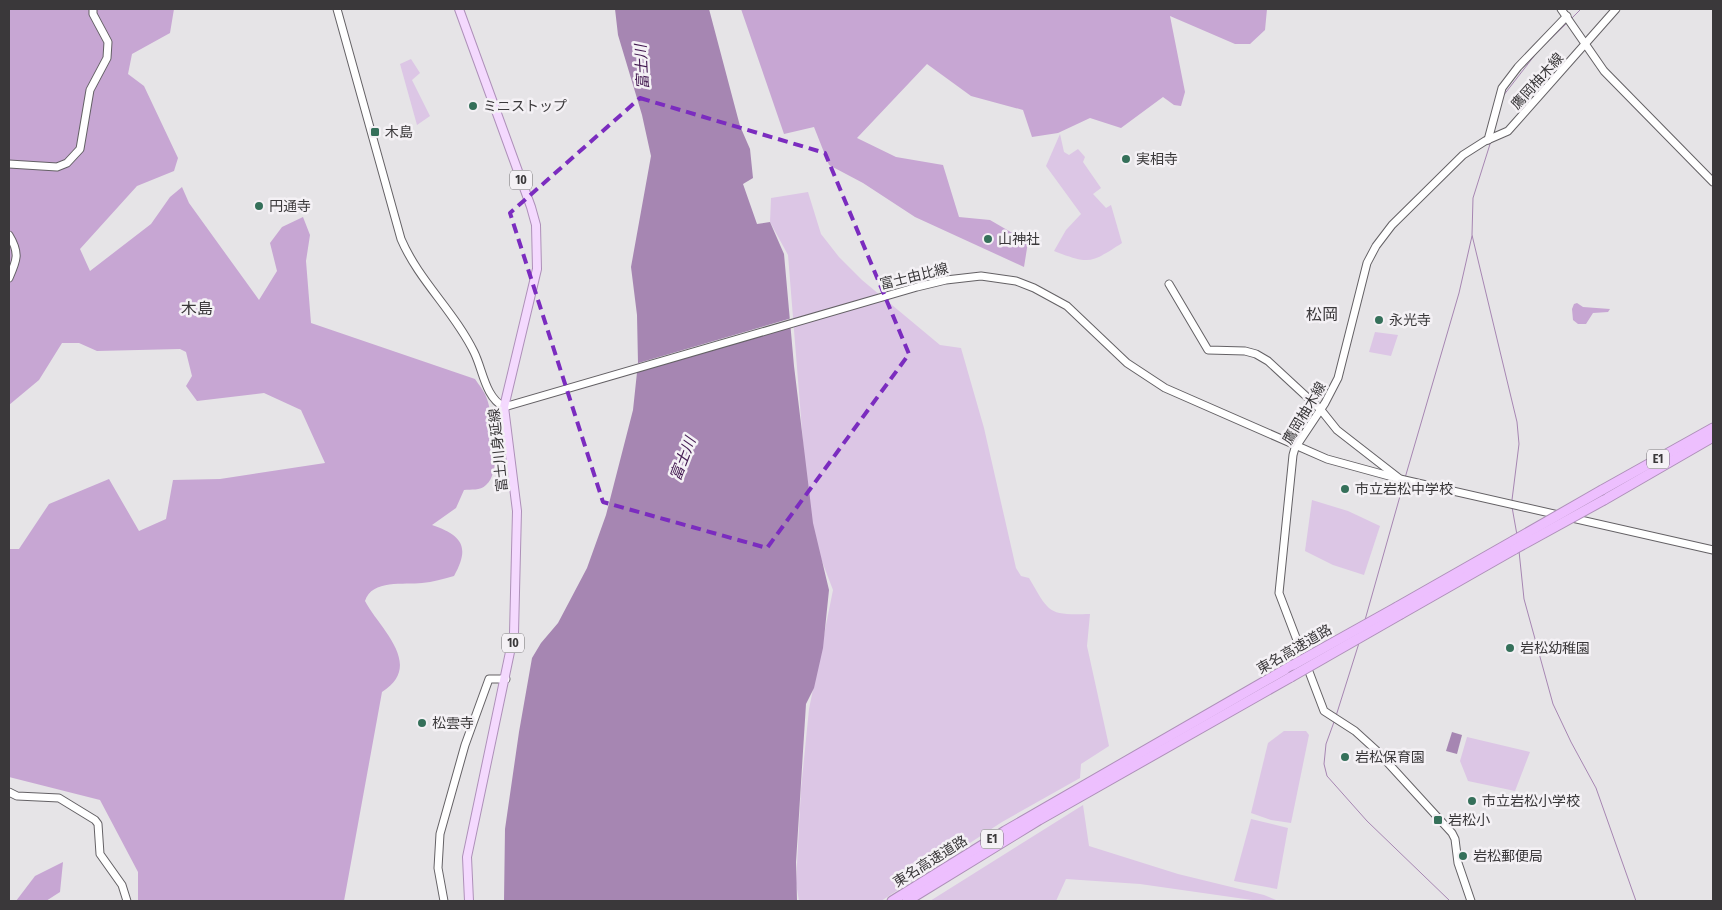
<svg xmlns="http://www.w3.org/2000/svg" width="1722" height="910" viewBox="0 0 1722 910" font-family="'Fira Sans Condensed','Noto Sans JP',sans-serif">
<rect width="100%" height="100%" fill="#e6e4e7"/>
<g fill="#dcc6e5">
<path d="M 411,59 L 420,73 L 412,80 L 430,116 L 417,125 L 400,64 Z"/>
<path d="M 1060,134 L 1064,152 L 1069,155 L 1078,149 L 1085,157 L 1083,162 L 1101,188 L 1093,194 L 1106,208 L 1111,205 L 1122,243 C 1091,263 1090,265 1054,251 L 1066,230 L 1081,214 L 1046,166 Z"/>
<path d="M 808,192 L 821,234 L 839,257 L 862,280 L 940,345 L 961,348 L 984,428 L 1016,568 L 1021,576 L 1029,578 C 1050,614 1048,615 1090,614 L 1087,646 L 1109,746 L 1081,764 L 1080,778 L 1002,822 L 881,901 L 799,901 L 796,883 L 801,789 L 809,709 L 833,590 L 810,530 L 788,255 L 770,222 L 771,198 Z"/>
<path d="M 1375,332 L 1398,335 L 1391,356 L 1369,352 Z"/>
<path d="M 1312,500 L 1348,511 L 1380,526 L 1364,575 L 1333,565 L 1305,551 Z"/>
<path d="M 1284,731 L 1306,731 L 1309,735 L 1291,823 L 1271,820 L 1251,813 L 1268,743 Z"/>
<path d="M 1467,737 L 1530,752 L 1515,791 L 1468,781 L 1460,761 Z"/>
<path d="M 1083,805 L 1089,846 L 1178,874 L 1264,895 L 1276,900 L 1259,901 L 1140,884 L 1066,879 L 1056,901 L 930,901 Z"/>
<path d="M 1251,819 L 1288,828 L 1277,889 L 1234,881 Z"/>
</g>
<g fill="#c7a6d3">
<path d="M 9,9 L 174,9 L 170,33 L 132,54 L 128,74 L 144,86 L 178,158 L 174,171 L 137,186 L 80,249 L 90,271 L 151,224 L 170,197 L 182,187 L 189,203 L 259,300 L 277,271 L 270,243 L 282,227 L 303,217 L 310,235 L 306,261 L 311,323 L 475,379 C 479,385 485,392 487,399 C 493,417 503,471 486,485 C 480,491 471,489 464,490 L 456,508 L 432,525 C 461,535 471,546 454,576 C 443,579 433,582 422,583 C 404,585 372,579 365,601 C 379,628 425,665 382,692 L 344,901 L 138,901 L 138,872 L 100,800 L 9,777 L 9,549 L 19,549 L 49,504 L 109,479 L 139,531 L 166,519 L 173,480 L 220,479 L 325,463 L 301,410 L 264,393 L 197,401 L 186,386 L 192,376 L 186,352 L 180,349 L 97,351 L 79,343 L 62,343 L 39,380 L 9,405 Z"/>
<path d="M 741,9 L 1267,9 L 1265,30 L 1250,44 L 1235,44 L 1170,16 L 1185,92 L 1181,106 L 1174,105 L 1163,97 L 1121,128 L 1090,118 L 1058,133 L 1032,137 L 1023,110 L 971,96 L 927,64 L 857,138 L 896,157 L 943,165 L 959,217 L 990,220 L 1028,242 L 1024,267 L 915,217 L 863,183 L 829,165 L 814,127 L 784,134 Z"/>
<path d="M 1577,303 L 1583,307 L 1610,309 L 1608,312 L 1593,313 L 1586,324 L 1578,324 L 1573,320 L 1572,309 L 1574,304 Z"/>
<path d="M 63,862 L 60,892 L 46,901 L 16,901 L 35,876 Z"/>
</g>
<g fill="#a686b2">
<path d="M 615,9 L 709,9 L 740,126 L 750,149 L 753,178 L 743,184 L 757,224 L 770,222 L 784,254 L 794,366 L 813,523 L 829,590 L 823,648 L 814,688 L 806,704 L 796,862 L 797,901 L 504,901 L 505,829 L 519,732 L 532,658 L 541,643 L 558,623 L 587,568 L 606,515 L 633,410 L 638,363 L 637,315 L 631,267 L 651,156 L 642,115 L 618,35 Z"/>
<path d="M 1452,732 L 1462,735 L 1457,754 L 1446,751 Z"/>
</g>
<path fill="#e6e4e7" d="M 792,318 L 792,327 L 634,373 L 635,364 Z"/>
<g fill="none" stroke-linecap="round" stroke-linejoin="round">
<g stroke="#a686b2" stroke-width="1">
<path d="M 1571,19 L 1581,9"/>
<path d="M 1503,96 L 1538,51 L 1568,22"/>
<path d="M 1491,141 L 1473,198 L 1472,235 L 1517,422 L 1519,444 L 1512,500"/>
<path d="M 1405,478 L 1459,293 L 1472,236"/>
<path d="M 1512,507 L 1517,535"/>
<path d="M 1519,551 L 1524,599 L 1553,704 L 1571,742 L 1596,788 L 1636,901"/>
<path d="M 1365,620 L 1404,482"/>
<path d="M 1336,716 L 1359,643"/>
<path d="M 1334,722 L 1326,744 L 1324,764 L 1327,776 L 1367,821 L 1450,901"/>
</g>
<defs>
<g id="secondary">
<path d="M 337,9 L 401,239 C 419,281 454,311 474,352 C 483,370 485,397 504,407 L 917,287 L 946,280 L 981,276 L 1016,281 L 1034,288 L 1067,306 L 1127,363 L 1165,388 L 1327,459 L 1400,479"/>
<path d="M 1561,9 L 1604,71 L 1713,182"/>
<path d="M 1488,140 L 1502,88 L 1518,67 L 1567,16"/>
<path d="M 9,164 L 57,167 L 67,163 L 80,149 L 90,90 L 107,58 L 108,42 L 93,14 L 93,9"/>
<path d="M 9,235 C 20,253 17,260 9,278"/>
<path d="M 1169,284 L 1208,350 L 1245,351 L 1256,354 L 1268,361 L 1321,410 L 1337,430 L 1400,479 L 1713,550"/>
<path d="M 9,792 L 17,796 L 59,798 L 95,820 L 98,824 L 100,854 L 122,885 L 127,901"/>
<path d="M 444,901 L 438,868 L 440,834 L 465,745 L 489,679 L 506,679"/>
<path d="M 1471,901 L 1458,863 L 1455,839 L 1452,833 L 1377,751 L 1355,731 L 1324,711 L 1279,593 L 1293,455 L 1295,448 L 1325,403 L 1338,378 L 1367,263 L 1376,246 L 1392,225 L 1463,155 L 1485,141 L 1508,131 L 1616,9"/>
</g>
<path id="primary" d="M 459,9 L 531,207 L 536,225 L 537,269 L 504,407 L 517,511 L 514,633 L 467,857 L 469,901"/>
<g id="highway">
<path d="M 1602,490 L 1713,428"/>
<path d="M 1604,500 L 1713,437"/>
<path d="M 1397,607 L 1513,541"/>
<path d="M 1401,614 L 1515,549"/>
<path d="M 892,901 L 1005,831 L 1293,665"/>
<path d="M 907,901 L 1039,820 L 1291,677"/>
</g>
</defs>
<use href="#secondary" stroke="#646165" stroke-width="9"/>
<use href="#primary" stroke="#ae90b9" stroke-width="10"/>
<use href="#highway" stroke="#ae90b9" stroke-width="11"/>
<use href="#secondary" stroke="#fff" stroke-width="7"/>
<use href="#primary" stroke="#f4d9fe" stroke-width="8"/>
<use href="#highway" stroke="#edbffe" stroke-width="9"/>
<defs>
<g id="highway-bridge">
<path d="M 1513,541 L 1602,490"/>
<path d="M 1515,549 L 1604,500"/>
<path d="M 1293,665 L 1397,607"/>
<path d="M 1291,677 L 1401,614"/>
</g>
</defs>
<use href="#highway-bridge" stroke="#ae90b9" stroke-width="11" stroke-linecap="butt"/>
<use href="#highway-bridge" stroke="#edbffe" stroke-width="9"/>
</g>
<path fill="none" stroke="#7b2cbf" stroke-width="4" stroke-dasharray="10 6" stroke-linejoin="round" d="M 640,98 L 825,153 L 909,354 L 767,548 L 603,502 L 510,213 Z"/>
<g fill="#35705a" stroke="#f4f1f5" stroke-width="2">
<circle cx="473" cy="106" r="5"/>
<rect x="370" y="127" width="10" height="10" rx="2.5"/>
<circle cx="1126" cy="159" r="5"/>
<circle cx="259" cy="206" r="5"/>
<circle cx="988" cy="239" r="5"/>
<circle cx="1379" cy="320" r="5"/>
<circle cx="1345" cy="489" r="5"/>
<circle cx="1510" cy="648" r="5"/>
<circle cx="422" cy="723" r="5"/>
<circle cx="1345" cy="757" r="5"/>
<circle cx="1472" cy="801" r="5"/>
<rect x="1433" y="815" width="10" height="10" rx="2.5"/>
<circle cx="1463" cy="856" r="5"/>
</g>
<g text-anchor="middle" stroke-width="5" stroke-linejoin="round" paint-order="stroke">
<g fill="#f4f1f5" stroke="#727072" stroke-width="1">
<rect x="510" y="170.5" width="22" height="19" rx="4"/>
<rect x="1647" y="449.5" width="22" height="19" rx="4"/>
<rect x="502" y="633.5" width="22" height="19" rx="4"/>
<rect x="981" y="829.5" width="22" height="19" rx="4"/>
</g>
<g font-size="12" font-weight="bold" fill="#3a383a">
<text x="521" y="184">10</text>
<text x="1658" y="463">E1</text>
<text x="513" y="647">10</text>
<text x="992" y="843">E1</text>
</g>
<g font-size="14" fill="#3a383a" stroke="#f4f1f5">
<text transform="translate(1537 81) rotate(-48)" y="5">鷹岡柚木線</text>
<text transform="translate(914 276) rotate(-14)" y="5">富士由比線</text>
<text transform="translate(1304 413) rotate(-59)" y="5">鷹岡柚木線</text>
<text transform="translate(498 450) rotate(-96)" y="5">富士川身延線</text>
<text transform="translate(1294 649) rotate(-30)" y="5">東名高速道路</text>
<text transform="translate(930 861) rotate(-32)" y="5">東名高速道路</text>
</g>
<g font-size="14" fill="#3a383a" stroke="#f4f1f5" text-anchor="start">
<text x="483" y="111">ミニストップ</text>
<text x="385" y="137">木島</text>
<text x="1136" y="164">実相寺</text>
<text x="269" y="211">円通寺</text>
<text x="998" y="244">山神社</text>
<text x="1389" y="325">永光寺</text>
<text x="1355" y="494">市立岩松中学校</text>
<text x="1520" y="653">岩松幼稚園</text>
<text x="432" y="728">松雲寺</text>
<text x="1355" y="762">岩松保育園</text>
<text x="1482" y="806">市立岩松小学校</text>
<text x="1448" y="825">岩松小</text>
<text x="1473" y="861">岩松郵便局</text>
</g>
<g font-size="15" font-style="italic" fill="#421850" stroke="#f4f1f5">
<text transform="translate(642 67) rotate(-93)" y="5">富士川</text>
<text transform="translate(683 459) rotate(-69)" y="5">富士川</text>
</g>
<g font-size="16" fill="#3a383a" stroke="#f4f1f5">
<text x="197" y="314">木島</text>
<text x="1322" y="320">松岡</text>
</g>
</g>
<rect width="1722" height="910" fill="none" stroke="#3a383a" stroke-width="20"/>
</svg>
